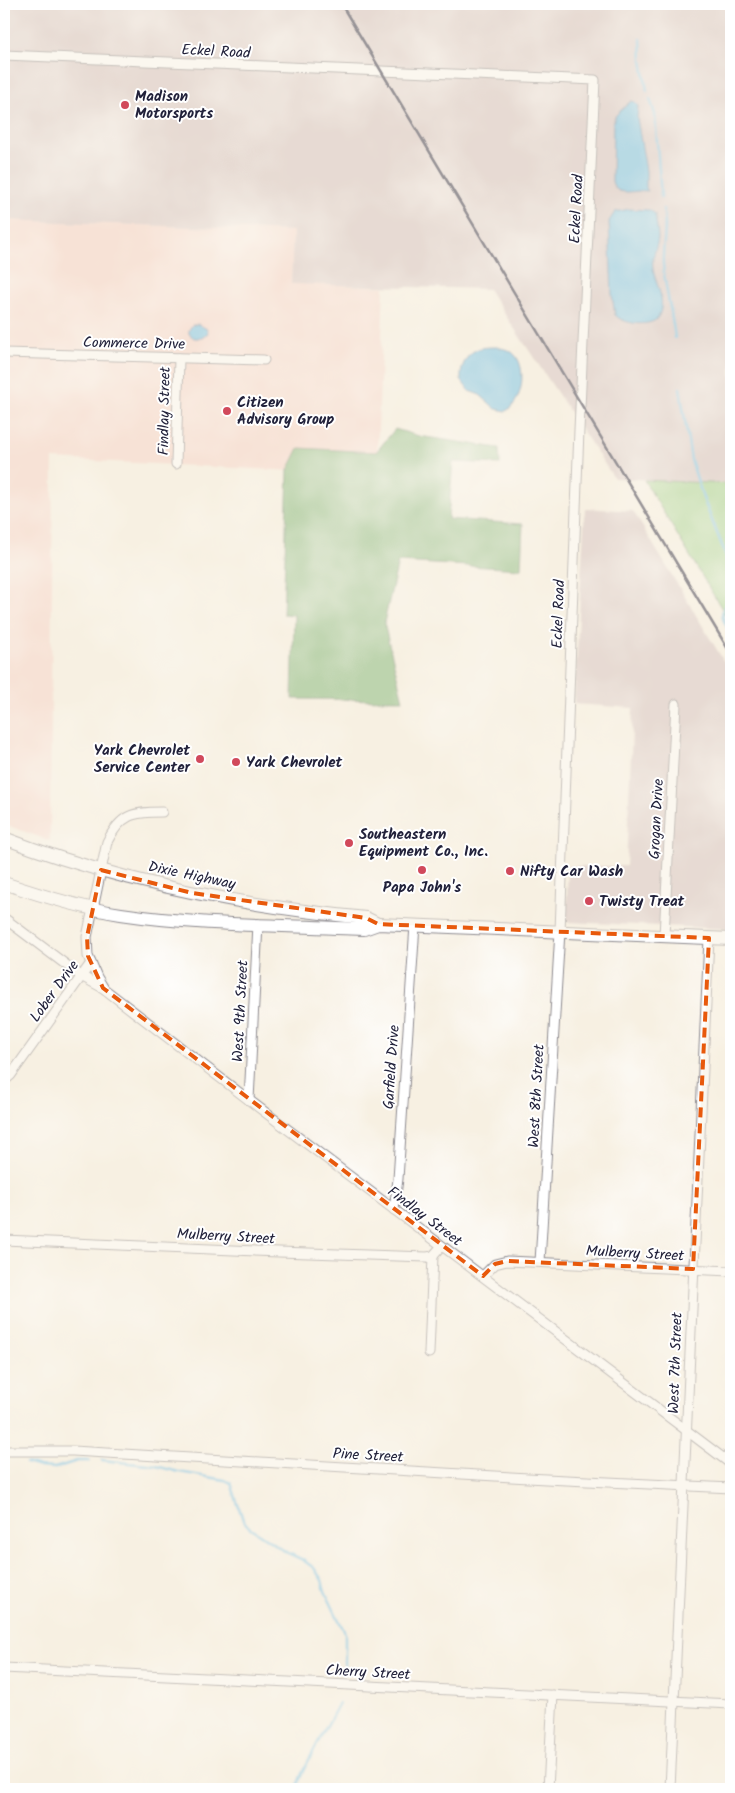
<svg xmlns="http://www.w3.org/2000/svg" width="735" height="1793" viewBox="0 0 735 1793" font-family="Kalam,sans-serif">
<rect width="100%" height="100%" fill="#fff"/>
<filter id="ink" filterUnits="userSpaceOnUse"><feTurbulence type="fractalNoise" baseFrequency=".02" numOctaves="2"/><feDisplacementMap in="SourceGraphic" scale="10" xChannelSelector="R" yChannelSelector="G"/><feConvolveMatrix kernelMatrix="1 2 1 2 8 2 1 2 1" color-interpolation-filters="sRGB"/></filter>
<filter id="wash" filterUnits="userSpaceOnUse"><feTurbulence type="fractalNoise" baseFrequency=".0096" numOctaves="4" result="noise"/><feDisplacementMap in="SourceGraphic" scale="20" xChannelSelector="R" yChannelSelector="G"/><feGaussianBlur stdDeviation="1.12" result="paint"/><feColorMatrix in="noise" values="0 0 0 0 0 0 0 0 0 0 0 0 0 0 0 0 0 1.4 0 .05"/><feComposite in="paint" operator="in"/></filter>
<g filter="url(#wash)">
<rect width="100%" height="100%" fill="#f7f0e2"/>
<path fill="#f7d1c8" d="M 4,220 L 293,231 L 291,283 L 384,287 L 376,475 L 53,459 L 50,841 L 4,824 Z"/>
<g fill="#d2bfc0">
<path d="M 4,4 L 731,4 L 731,484 L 614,478 L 488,289 L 291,284 L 293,231 L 4,220 Z"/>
<path d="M 585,508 L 633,511 L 731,673 L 731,929 L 566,922 L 568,866 L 626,866 L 633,708 L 574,704 Z"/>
</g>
<path fill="#94ce81" stroke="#5b785e" d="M 644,480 L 731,484 L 731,624 Z"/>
<path fill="#77b16f" stroke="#4c6a55" d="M 395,429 L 419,436 L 499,448 L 500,464 L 453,462 L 448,519 L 523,524 L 521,569 L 398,562 L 384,623 L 403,700 L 292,699 L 294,615 L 283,614 L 288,470 L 299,448 L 376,452 Z"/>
<g fill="#6bbee7" stroke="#467091">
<path d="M 631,101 L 635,102 L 638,106 L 637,118 L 646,171 L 646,188 L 648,191 C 635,189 616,199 612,181 L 613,122 L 616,115 Z"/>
<path d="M 629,209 L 650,210 L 655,214 C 656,222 658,230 658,238 C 657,248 651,258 653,269 C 656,286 668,302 657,319 C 647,327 624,324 615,315 L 612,295 L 609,221 L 615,212 Z"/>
<path d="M 198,324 L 207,329 L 208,333 L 202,338 L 194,338 L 189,334 L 189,330 L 192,325 Z"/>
<path d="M 497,347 C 503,349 510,349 515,355 C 527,368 523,402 506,411 L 496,409 L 480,395 L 469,391 L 461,380 C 460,367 467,351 481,348 C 486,347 492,347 497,347 Z"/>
</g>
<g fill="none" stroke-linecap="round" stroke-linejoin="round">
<g stroke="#6bbee7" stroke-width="2.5">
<path d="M 641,39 L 642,60 L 647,91"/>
<path d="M 650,99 L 655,114 L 661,197"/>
<path d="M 663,209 C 668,227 662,245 663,264 C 665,288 672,313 675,338"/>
<path d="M 680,388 L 691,460 L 703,498 L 731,568"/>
<path d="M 731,599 C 716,613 723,619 731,634"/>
<path d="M 102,1460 L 156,1466 L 179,1472 L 225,1480 L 231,1483 L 243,1520 L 249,1527 L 286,1552 L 303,1560 L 314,1568 L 322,1580 L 325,1591 L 345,1633 L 345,1673"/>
<path d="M 26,1463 L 40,1467 L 55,1468 L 77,1461 L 90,1461"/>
<path d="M 296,1789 L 303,1771 L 339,1703"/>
</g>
</g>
</g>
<g filter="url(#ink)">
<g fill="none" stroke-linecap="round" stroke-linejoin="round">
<defs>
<g id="street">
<path d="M 4,55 L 595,80 L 579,430 L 560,931 L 540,1262"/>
<path d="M 4,353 L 264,360"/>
<path d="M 176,464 L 179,358"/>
<path d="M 4,918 L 81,976 L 103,988 L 249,1100 L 731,1464"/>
<path d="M 664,936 L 676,704"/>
<path d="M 103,987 L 97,977 L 88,956 L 87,937 L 107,842 C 121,814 133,812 162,812"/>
<path d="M 4,1081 L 11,1075 L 91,963"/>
<path d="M 249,1100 L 258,924"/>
<path d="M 394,1210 L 398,1179 L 415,925"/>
<path d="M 4,1240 L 279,1252 L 427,1257 L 433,1256 L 442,1246"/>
<path d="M 483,1276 L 495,1264 L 507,1261 L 731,1271"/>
<path d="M 429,1353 L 433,1256"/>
<path d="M 4,1451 L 73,1451 L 546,1479 L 731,1488"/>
<path d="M 4,1668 L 731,1704"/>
<path d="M 548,1789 L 553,1695"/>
<path d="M 670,1789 L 709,938"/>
</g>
<g id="primary">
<path d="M 4,838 C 120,883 243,906 366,918 L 378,924"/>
<path d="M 4,883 C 42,896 81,908 121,914 C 200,926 285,925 364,929 L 378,924 L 731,939"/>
</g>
</defs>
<use href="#street" stroke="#8c898e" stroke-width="11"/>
<use href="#primary" stroke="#8c898e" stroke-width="14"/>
<use href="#street" stroke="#fff" stroke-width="9"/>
<use href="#primary" stroke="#fff" stroke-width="12"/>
<path stroke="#22223b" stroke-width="2.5" d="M 341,4 L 731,654"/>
</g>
</g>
<path d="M0 0H735V1793H0ZM 101,870 L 192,893 L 366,918 L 378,924 L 709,938 L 693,1269 L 507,1261 L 495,1264 L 483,1276 L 103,988 L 88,956 L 87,937 Z" fill="#f7f0e2" fill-opacity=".55" fill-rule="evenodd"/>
<path fill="none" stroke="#e8590c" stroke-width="4" stroke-dasharray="10 6" stroke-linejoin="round" d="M 101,870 L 192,893 L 366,918 L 378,924 L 709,938 L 693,1269 L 507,1261 L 495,1264 L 483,1276 L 103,988 L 88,956 L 87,937 Z"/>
<g fill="#d1495b" stroke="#fff" stroke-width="2">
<circle cx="125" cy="105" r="5"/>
<circle cx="227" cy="411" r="5"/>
<circle cx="200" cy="759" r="5"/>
<circle cx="236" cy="762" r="5"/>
<circle cx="349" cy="843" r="5"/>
<circle cx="422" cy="870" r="5"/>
<circle cx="510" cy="871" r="5"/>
<circle cx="589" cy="901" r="5"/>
</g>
<g text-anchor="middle" stroke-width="4" stroke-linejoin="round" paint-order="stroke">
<g font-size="15" fill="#22223b" stroke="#fff">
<text transform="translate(216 51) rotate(3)" y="5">Eckel Road</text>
<text transform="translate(576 209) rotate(-87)" y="5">Eckel Road</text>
<text transform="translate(134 343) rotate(1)" y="5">Commerce Drive</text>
<text transform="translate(164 411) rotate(-89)" y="5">Findlay Street</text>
<text transform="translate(558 614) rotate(-88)" y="5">Eckel Road</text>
<text transform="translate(656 819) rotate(-87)" y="5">Grogan Drive</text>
<text transform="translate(192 875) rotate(12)" y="5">Dixie Highway</text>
<text transform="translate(54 991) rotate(-54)" y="5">Lober Drive</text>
<text transform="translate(240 1011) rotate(-87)" y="5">West 9th Street</text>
<text transform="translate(391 1067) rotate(-86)" y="5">Garfield Drive</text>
<text transform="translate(536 1096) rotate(-87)" y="5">West 8th Street</text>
<text transform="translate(425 1216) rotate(37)" y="5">Findlay Street</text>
<text transform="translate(226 1236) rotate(3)" y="5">Mulberry Street</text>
<text transform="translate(635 1253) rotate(3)" y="5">Mulberry Street</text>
<text transform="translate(675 1363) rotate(-88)" y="5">West 7th Street</text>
<text transform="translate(368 1455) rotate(3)" y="5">Pine Street</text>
<text transform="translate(368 1672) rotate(3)" y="5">Cherry Street</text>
</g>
<g font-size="15" font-weight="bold" fill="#22223b" stroke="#fff" text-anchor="start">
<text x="135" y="101">Madison<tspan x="135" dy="17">Motorsports</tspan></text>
<text x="237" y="407">Citizen<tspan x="237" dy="17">Advisory Group</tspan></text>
<text x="190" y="755" text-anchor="end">Yark Chevrolet<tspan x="190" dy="17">Service Center</tspan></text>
<text x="246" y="767">Yark Chevrolet</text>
<text x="359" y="839">Southeastern<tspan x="359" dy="17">Equipment Co., Inc.</tspan></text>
<text x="520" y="876">Nifty Car Wash</text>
<text x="422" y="892" text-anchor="middle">Papa John's</text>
<text x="599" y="906">Twisty Treat</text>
</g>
</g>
<rect width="735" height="1793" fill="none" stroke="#fff" stroke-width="20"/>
</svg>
